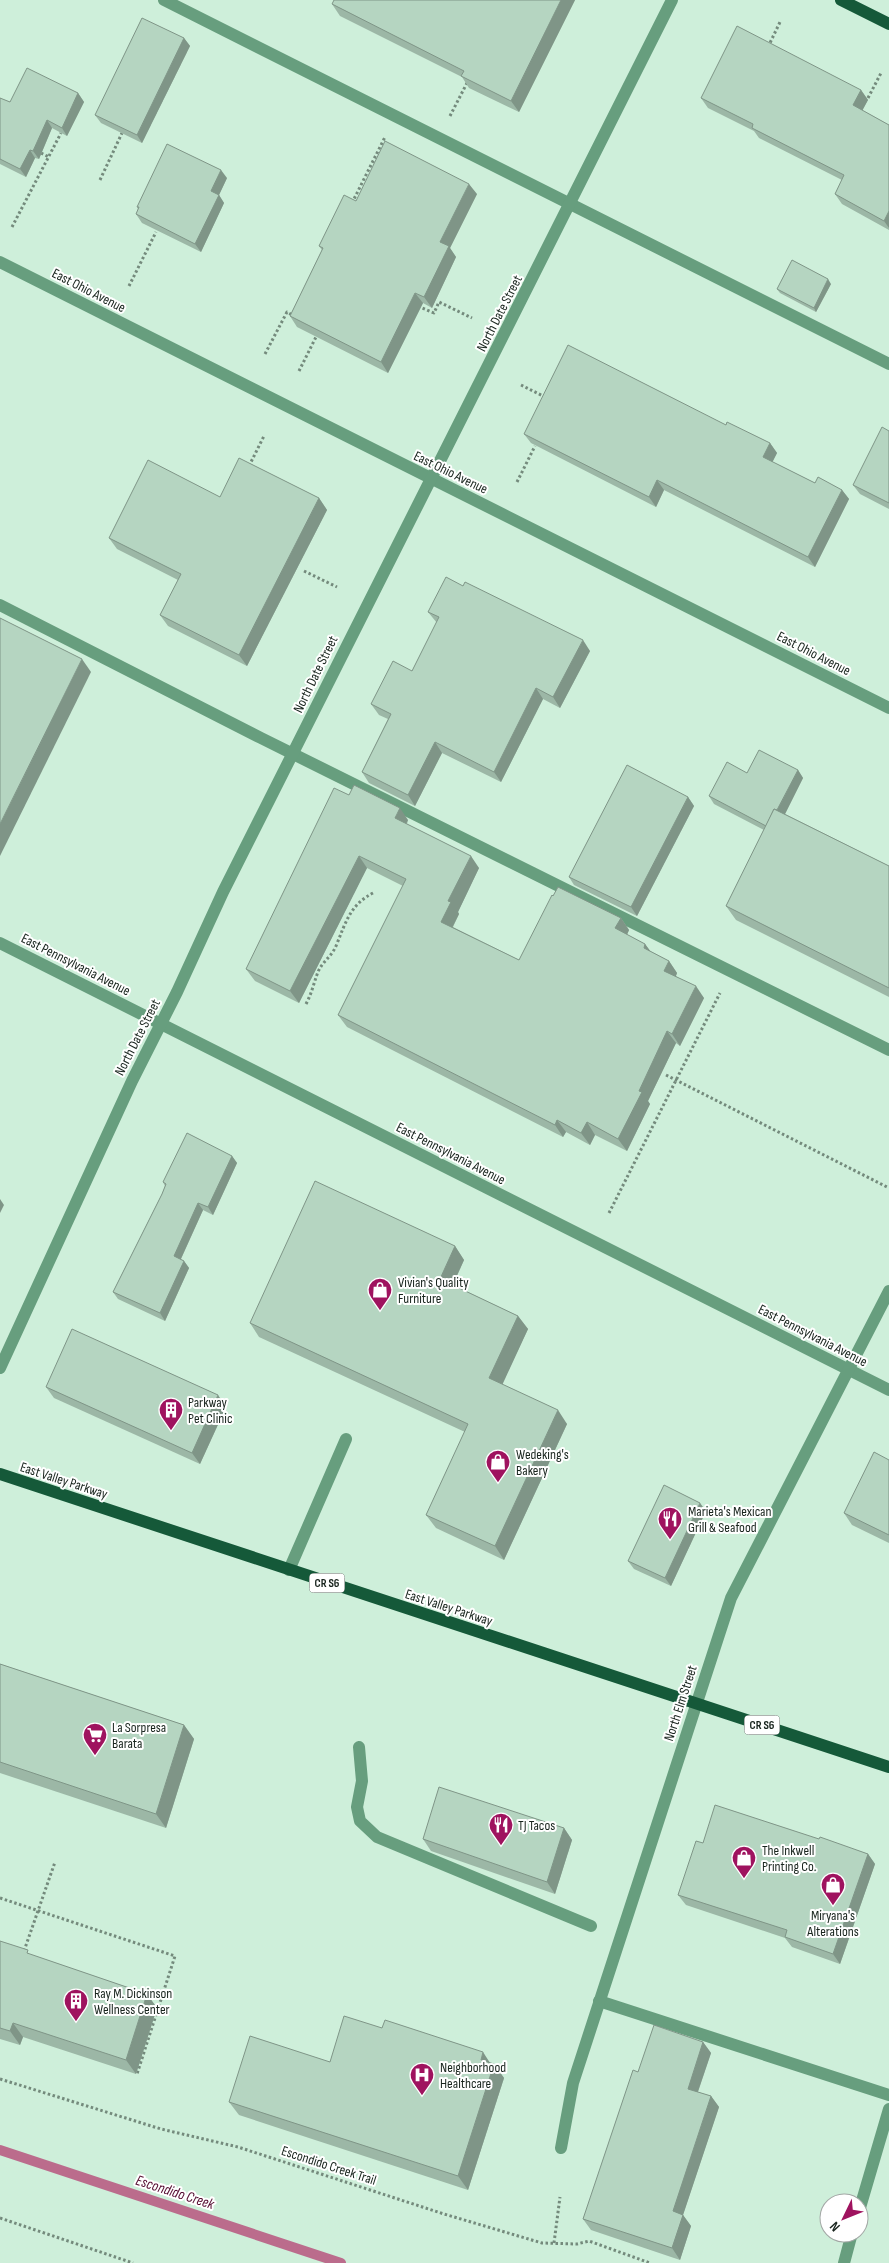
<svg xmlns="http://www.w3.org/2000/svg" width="889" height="2263" viewBox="0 0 889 2263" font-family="'Sofia Sans Condensed',sans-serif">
<rect width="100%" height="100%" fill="#ceefda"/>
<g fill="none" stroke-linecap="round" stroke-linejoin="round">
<path stroke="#bb6c8c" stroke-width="10" d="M 0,2150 L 341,2263"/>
<g stroke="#748a7c" stroke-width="3" stroke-dasharray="2.5 2.5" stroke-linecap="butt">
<path d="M 768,47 L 781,20"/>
<path d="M 868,98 L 881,73"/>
<path d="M 450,116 L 468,81"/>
<path d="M 41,153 L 49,157"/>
<path d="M 100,180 L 122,133"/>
<path d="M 352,203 L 385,137"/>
<path d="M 12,227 L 61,133"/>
<path d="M 129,286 L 156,232"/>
<path d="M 418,306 L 434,313 L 439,302 L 472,318"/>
<path d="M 265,354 L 287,312 L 294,316"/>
<path d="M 299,371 L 316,337"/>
<path d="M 521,385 L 545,397"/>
<path d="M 249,466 L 264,436"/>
<path d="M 517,482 L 535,446"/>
<path d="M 304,571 L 337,587"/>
<path d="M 306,1004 C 312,993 314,982 318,972 C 322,962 332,956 336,946 C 346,922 350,904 375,892"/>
<path d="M 666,1075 L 889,1188"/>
<path d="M 609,1213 L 720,993"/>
<path d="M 0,1898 L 175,1956 L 137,2074"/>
<path d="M 24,1951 L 55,1862"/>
<path d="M 0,2079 L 161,2129 L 238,2147 L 444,2214 L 542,2243 L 577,2244 L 589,2241 L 650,2263"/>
<path d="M 0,2218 L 133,2263"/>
<path d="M 554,2243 L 560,2197"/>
</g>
<g stroke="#679e7e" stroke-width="12">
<path d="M 164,0 L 889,364"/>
<path d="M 0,605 L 261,738 L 889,1050"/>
<path d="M 289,1570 L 346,1439"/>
<path d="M 359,1747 L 362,1781 L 357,1807 L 360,1821 L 377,1837 L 591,1926"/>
<path d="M 599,2001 L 889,2095"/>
<path d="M 859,2211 L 889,2109"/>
<path d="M 844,2263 L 852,2233"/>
</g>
<g stroke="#679e7e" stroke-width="12">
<path d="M 0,262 L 889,708"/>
<path d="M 0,943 L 889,1390"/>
<path d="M 0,1368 L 132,1081 L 177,992 L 223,892 L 672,0"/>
<path d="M 561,2148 L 573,2083 L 731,1598 L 889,1291"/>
</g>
<g stroke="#155939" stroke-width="12">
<path d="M 841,0 L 889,24"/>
<path d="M 0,1474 L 889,1767"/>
</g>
</g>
<g fill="#9cb7a6">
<path d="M 575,0 L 519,112 L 469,88 L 462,77 L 340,16 L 332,4 Z"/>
<path d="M 184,38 L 190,46 L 142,143 L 101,123 L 95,115 Z"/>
<path d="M 861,90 L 868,100 L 862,110 L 889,125 L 889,230 L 842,204 L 835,194 L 842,180 L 759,138 L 754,131 L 708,108 L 701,98 Z"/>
<path d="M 78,93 L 84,102 L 67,136 L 52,128 L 39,159 L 35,158 L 26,177 L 0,164 L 0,98 L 10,102 Z"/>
<path d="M 227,178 L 219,195 L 224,203 L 201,252 L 142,223 L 136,214 L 138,209 L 137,207 Z"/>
<path d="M 477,194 L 450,248 L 456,257 L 432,308 L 423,303 L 388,373 L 297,327 L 290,316 L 322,250 L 319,246 L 356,201 Z"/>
<path d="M 831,284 L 816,312 L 780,293 L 777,289 Z"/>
<path d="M 889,431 L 889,509 L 860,494 L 853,485 Z"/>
<path d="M 524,434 L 770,443 L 777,453 L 772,462 L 815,483 L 842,490 L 849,499 L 815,567 L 664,490 L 656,507 L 531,443 Z"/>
<path d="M 220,497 L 319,498 L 327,510 L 247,666 L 168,626 L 160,615 L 178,580 L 117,549 L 109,538 Z"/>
<path d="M 428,612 L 590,651 L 560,708 L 543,699 L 501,782 L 442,753 L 415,806 L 369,783 L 362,772 L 388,719 L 379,715 L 371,704 L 412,671 L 437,623 Z"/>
<path d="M 798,770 L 803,778 L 785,814 L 889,866 L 889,997 L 736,920 L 726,906 L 764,830 L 714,804 L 709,796 L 747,773 Z"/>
<path d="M 349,795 L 408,820 L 407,824 L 479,868 L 458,912 L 459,914 L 453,927 L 519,960 L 621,918 L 629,930 L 627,935 L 645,944 L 650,951 L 669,961 L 677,973 L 676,976 L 704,998 L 680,1046 L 676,1043 L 648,1101 L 650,1104 L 627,1151 L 595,1135 L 590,1145 L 566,1132 L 563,1137 L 347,1027 L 338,1015 L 403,886 L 367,868 L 299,1003 L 255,981 L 246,969 Z"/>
<path d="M 688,797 L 694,806 L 637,916 L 574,885 L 569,877 Z"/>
<path d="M 232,1156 L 237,1163 L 213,1215 L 203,1210 L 181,1259 L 184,1261 L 189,1268 L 165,1321 L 118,1299 L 113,1292 L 162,1194 L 165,1186 L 163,1182 Z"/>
<path d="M 455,1246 L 464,1260 L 453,1285 L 518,1316 L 528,1329 L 502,1384 L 567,1424 L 504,1560 L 436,1528 L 426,1515 L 465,1432 L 259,1337 L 250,1323 Z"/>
<path d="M 46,1387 L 226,1407 L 200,1464 L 54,1398 Z"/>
<path d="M 889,1460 L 889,1543 L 852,1525 L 844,1513 Z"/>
<path d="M 706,1511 L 671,1586 L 634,1569 L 628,1561 Z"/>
<path d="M 0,1664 L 184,1725 L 194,1739 L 166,1828 L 0,1773 Z"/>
<path d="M 564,1828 L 572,1840 L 555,1894 L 431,1851 L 423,1839 Z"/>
<path d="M 819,1839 L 868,1854 L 875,1864 L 840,1964 L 792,1947 L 785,1938 L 686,1905 L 678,1895 L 703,1843 Z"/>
<path d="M 0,1941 L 31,1955 L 147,1994 L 157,2008 L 136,2074 L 23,2037 L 20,2045 L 0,2039 Z"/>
<path d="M 703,2042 L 711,2053 L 698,2092 L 711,2096 L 719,2107 L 683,2215 L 691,2226 L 680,2260 L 591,2230 L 583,2219 L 638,2072 Z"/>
<path d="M 330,2062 L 490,2063 L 494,2064 L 504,2078 L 468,2190 L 239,2115 L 229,2102 Z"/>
</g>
<g fill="#7f9587">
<path d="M 561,0 L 575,0 L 519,112 L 511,101 Z"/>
<path d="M 184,38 L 190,46 L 142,143 L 137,135 Z"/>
<path d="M 861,90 L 868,100 L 860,115 L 853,105 Z"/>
<path d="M 78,93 L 84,102 L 67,136 L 62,128 Z"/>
<path d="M 47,120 L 52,128 L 39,159 L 33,151 Z"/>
<path d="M 30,150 L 35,158 L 26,177 L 20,169 Z"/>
<path d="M 221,170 L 227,178 L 219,195 L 224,203 L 201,252 L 195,244 L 211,191 Z"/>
<path d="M 469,184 L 477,194 L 450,248 L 456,257 L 432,308 L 424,297 L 440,242 Z"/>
<path d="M 889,211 L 889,228 L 884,221 Z"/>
<path d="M 828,279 L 831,284 L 816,312 L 814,308 Z"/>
<path d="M 415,293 L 423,303 L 388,373 L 381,362 Z"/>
<path d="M 770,443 L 777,453 L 770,467 L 763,457 Z"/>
<path d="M 657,480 L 664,490 L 656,507 L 649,497 Z"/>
<path d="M 842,490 L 849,499 L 815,567 L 808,557 Z"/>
<path d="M 319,498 L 327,510 L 247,666 L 239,655 Z"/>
<path d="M 583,640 L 590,651 L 560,708 L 553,697 Z"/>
<path d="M 82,659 L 91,672 L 0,856 L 0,824 Z"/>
<path d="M 536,688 L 543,699 L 501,782 L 494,772 Z"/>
<path d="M 435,742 L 442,753 L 415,806 L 408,795 Z"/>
<path d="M 798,770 L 803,778 L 774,836 L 768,828 Z"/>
<path d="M 688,797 L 694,806 L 637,916 L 631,907 Z"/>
<path d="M 400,808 L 408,820 L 403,830 L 395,818 Z"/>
<path d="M 359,856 L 367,868 L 299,1003 L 290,991 Z"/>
<path d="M 471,856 L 479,868 L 458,912 L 459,914 L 449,934 L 441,922 L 448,901 Z"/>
<path d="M 621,918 L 629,930 L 624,941 L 615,928 Z"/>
<path d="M 645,944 L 654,956 L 644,948 Z"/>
<path d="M 669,961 L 677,973 L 673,983 L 664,971 Z"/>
<path d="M 696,986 L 704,998 L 680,1046 L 672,1034 Z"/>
<path d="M 667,1031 L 676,1043 L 648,1101 L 650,1104 L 627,1151 L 618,1139 L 639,1091 Z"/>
<path d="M 557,1120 L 566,1132 L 563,1137 L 555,1125 Z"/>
<path d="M 587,1122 L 595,1135 L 590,1145 L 581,1133 Z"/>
<path d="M 232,1156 L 237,1163 L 213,1215 L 208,1207 Z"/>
<path d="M 0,1199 L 4,1205 L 0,1213 Z"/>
<path d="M 198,1203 L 203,1210 L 179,1263 L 174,1256 Z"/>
<path d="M 455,1246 L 464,1260 L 449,1293 L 440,1279 Z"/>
<path d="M 184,1261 L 189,1268 L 165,1321 L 160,1313 Z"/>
<path d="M 518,1316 L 528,1329 L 499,1392 L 489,1378 Z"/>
<path d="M 218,1395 L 226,1407 L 200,1464 L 192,1453 Z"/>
<path d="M 558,1410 L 567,1424 L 504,1560 L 495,1546 Z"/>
<path d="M 700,1503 L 706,1511 L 671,1586 L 665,1578 Z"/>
<path d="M 184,1725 L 194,1739 L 166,1828 L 156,1814 Z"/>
<path d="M 564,1828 L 572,1840 L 555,1894 L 547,1882 Z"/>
<path d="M 868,1854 L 875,1864 L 840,1964 L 833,1954 Z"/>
<path d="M 147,1994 L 157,2008 L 136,2074 L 126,2060 Z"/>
<path d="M 13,2023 L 23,2037 L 20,2045 L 10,2031 Z"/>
<path d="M 703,2042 L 711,2053 L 695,2100 L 688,2089 Z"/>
<path d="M 483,2052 L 492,2066 L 481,2060 Z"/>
<path d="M 494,2064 L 504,2078 L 468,2190 L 458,2176 Z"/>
<path d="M 711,2096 L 719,2107 L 683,2215 L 691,2226 L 680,2260 L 672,2248 L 673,2211 Z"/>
</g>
<g fill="#b5d5c1" stroke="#7f9587">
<path d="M 334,0 L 561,0 L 511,101 L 461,76 L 464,71 L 332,4 Z"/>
<path d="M 142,18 L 184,38 L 137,135 L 95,115 Z"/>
<path d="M 737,26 L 861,90 L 853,105 L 889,125 L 889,211 L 884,221 L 835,194 L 844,175 L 752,128 L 753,124 L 701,98 Z"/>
<path d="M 27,68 L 78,93 L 62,128 L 47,120 L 33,151 L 30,150 L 20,169 L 0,159 L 0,98 L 10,102 Z"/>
<path d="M 385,141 L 469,184 L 440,242 L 449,246 L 424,297 L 415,293 L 381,362 L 290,316 L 323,248 L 319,246 L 344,195 L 356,201 Z"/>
<path d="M 167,144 L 221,170 L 211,191 L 219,195 L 195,244 L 136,214 L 139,207 L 137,207 Z"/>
<path d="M 792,260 L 828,279 L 814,308 L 777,289 Z"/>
<path d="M 568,345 L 726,425 L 727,422 L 770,443 L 763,457 L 815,483 L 818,477 L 842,490 L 808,557 L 657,480 L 649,497 L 524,434 Z"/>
<path d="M 882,427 L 889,431 L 889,503 L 853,485 Z"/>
<path d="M 239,458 L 319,498 L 239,655 L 160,615 L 181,574 L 109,538 L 148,460 L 220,497 Z"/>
<path d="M 446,577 L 463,586 L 465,582 L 583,640 L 553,697 L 536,688 L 494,772 L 435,742 L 408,795 L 362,772 L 391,714 L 371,704 L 393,661 L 412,671 L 439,617 L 428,612 Z"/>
<path d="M 0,618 L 82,659 L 0,824 Z"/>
<path d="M 759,750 L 798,770 L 777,810 L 774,809 L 766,826 L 709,796 L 727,762 L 747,773 Z"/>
<path d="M 627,765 L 688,797 L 631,907 L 569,877 Z"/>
<path d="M 354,785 L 400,808 L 395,818 L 471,856 L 448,901 L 451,902 L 441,922 L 519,960 L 552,895 L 553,896 L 558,887 L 621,918 L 615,928 L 645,944 L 644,948 L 669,961 L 664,971 L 696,986 L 672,1034 L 667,1031 L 639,1091 L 642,1092 L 618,1139 L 587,1122 L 581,1133 L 557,1120 L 555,1125 L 338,1015 L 406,879 L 359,856 L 290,991 L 246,969 L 334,788 L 349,795 Z"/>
<path d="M 774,809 L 889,866 L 889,988 L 726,906 Z"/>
<path d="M 187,1133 L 232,1156 L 208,1207 L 198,1203 L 174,1256 L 184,1261 L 160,1313 L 113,1292 L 162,1194 L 166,1184 L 163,1182 Z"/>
<path d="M 315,1181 L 455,1246 L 440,1279 L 518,1316 L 489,1378 L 558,1410 L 495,1546 L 426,1515 L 468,1424 L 250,1323 Z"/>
<path d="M 72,1329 L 218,1395 L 192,1453 L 46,1387 Z"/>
<path d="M 874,1452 L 889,1460 L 889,1535 L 844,1513 Z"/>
<path d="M 664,1485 L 700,1503 L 665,1578 L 628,1561 Z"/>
<path d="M 0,1664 L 184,1725 L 156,1814 L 0,1762 Z"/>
<path d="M 439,1787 L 564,1828 L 547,1882 L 423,1839 Z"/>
<path d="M 715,1805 L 819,1839 L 820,1837 L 868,1854 L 833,1954 L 785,1937 L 787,1930 L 678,1895 L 696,1841 L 703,1843 Z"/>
<path d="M 0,1941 L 28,1950 L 27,1953 L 147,1994 L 126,2060 L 13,2023 L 10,2031 L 0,2028 Z"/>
<path d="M 344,2016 L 382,2028 L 385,2020 L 483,2052 L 481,2060 L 494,2064 L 458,2176 L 229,2102 L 250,2036 L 330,2062 Z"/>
<path d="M 654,2025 L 703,2042 L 688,2089 L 711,2096 L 673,2211 L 683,2215 L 672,2248 L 583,2219 L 633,2070 L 638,2072 Z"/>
</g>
<defs>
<symbol id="shop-pin" viewBox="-11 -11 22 30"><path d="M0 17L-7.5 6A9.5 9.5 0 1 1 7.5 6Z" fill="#9f135f" stroke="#fff"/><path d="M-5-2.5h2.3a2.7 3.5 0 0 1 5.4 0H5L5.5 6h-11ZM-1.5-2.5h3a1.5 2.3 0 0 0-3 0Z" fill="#fff"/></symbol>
<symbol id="building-pin" viewBox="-11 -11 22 30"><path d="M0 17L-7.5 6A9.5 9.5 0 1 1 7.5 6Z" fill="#9f135f" stroke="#fff"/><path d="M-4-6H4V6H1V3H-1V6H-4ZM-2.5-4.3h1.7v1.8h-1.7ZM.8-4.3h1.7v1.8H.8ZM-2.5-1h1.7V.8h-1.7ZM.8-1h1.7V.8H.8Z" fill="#fff"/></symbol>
<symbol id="restaurant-pin" viewBox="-11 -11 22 30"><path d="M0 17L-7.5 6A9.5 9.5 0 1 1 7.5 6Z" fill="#9f135f" stroke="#fff"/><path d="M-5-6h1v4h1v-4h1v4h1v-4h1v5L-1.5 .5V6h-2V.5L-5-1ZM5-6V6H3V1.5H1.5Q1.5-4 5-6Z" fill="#fff"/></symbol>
<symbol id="supermarket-pin" viewBox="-11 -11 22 30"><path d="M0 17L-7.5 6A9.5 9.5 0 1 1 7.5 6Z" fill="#9f135f" stroke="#fff"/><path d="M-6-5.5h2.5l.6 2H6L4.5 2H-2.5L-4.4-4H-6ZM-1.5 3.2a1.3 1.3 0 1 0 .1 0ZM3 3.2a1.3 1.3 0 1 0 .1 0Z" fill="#fff"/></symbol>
<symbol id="hospital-pin" viewBox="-11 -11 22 30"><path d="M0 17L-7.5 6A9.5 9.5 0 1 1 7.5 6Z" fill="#9f135f" stroke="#fff"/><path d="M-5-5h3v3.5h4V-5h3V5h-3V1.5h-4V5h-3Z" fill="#fff"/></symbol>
</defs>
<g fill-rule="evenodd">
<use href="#shop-pin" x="366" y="1276" width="28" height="38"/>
<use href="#building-pin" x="157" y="1396" width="28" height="38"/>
<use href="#shop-pin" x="484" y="1448" width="28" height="38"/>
<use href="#restaurant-pin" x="656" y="1505" width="28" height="38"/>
<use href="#supermarket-pin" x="81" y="1721" width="28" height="38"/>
<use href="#restaurant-pin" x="487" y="1811" width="28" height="38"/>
<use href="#shop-pin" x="730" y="1844" width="28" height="38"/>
<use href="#shop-pin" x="819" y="1871" width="28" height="38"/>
<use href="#building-pin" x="62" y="1987" width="28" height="38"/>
<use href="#hospital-pin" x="408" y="2061" width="28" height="38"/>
</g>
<g text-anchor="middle" stroke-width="4" stroke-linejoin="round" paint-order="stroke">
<g fill="#fff" stroke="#5d6661" stroke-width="1">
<rect x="309.5" y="1573.5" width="35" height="19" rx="4"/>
<rect x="744.5" y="1715.5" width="35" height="19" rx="4"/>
</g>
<g font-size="12" font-weight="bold" fill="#18241d">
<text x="327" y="1587">CR S6</text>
<text x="762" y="1729">CR S6</text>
</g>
<g font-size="14" fill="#18241d" stroke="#fff">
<text transform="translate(89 290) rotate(27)" y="5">East Ohio Avenue</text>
<text transform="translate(499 313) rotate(-63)" y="5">North Date Street</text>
<text transform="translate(451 472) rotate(26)" y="5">East Ohio Avenue</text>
<text transform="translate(814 653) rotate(27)" y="5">East Ohio Avenue</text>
<text transform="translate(315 674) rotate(-64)" y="5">North Date Street</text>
<text transform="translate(76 964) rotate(27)" y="5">East Pennsylvania Avenue</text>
<text transform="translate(137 1037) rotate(-63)" y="5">North Date Street</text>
<text transform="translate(451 1153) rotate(27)" y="5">East Pennsylvania Avenue</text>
<text transform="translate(813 1335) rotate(27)" y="5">East Pennsylvania Avenue</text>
<text transform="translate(64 1480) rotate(18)" y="5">East Valley Parkway</text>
<text transform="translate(449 1607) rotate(18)" y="5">East Valley Parkway</text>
<text transform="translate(680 1703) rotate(-72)" y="5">North Elm Street</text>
<text transform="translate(329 2165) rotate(18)" y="5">Escondido Creek Trail</text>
</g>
<g font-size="14" fill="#18241d" stroke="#fff" text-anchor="start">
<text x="398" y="1287">Vivian's Quality<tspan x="398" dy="16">Furniture</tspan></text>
<text x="188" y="1407">Parkway<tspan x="188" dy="16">Pet Clinic</tspan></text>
<text x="516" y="1459">Wedeking's<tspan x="516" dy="16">Bakery</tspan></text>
<text x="688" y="1516">Marieta's Mexican<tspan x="688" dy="16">Grill &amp; Seafood</tspan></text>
<text x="112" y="1732">La Sorpresa<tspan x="112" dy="16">Barata</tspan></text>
<text x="518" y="1830">TJ Tacos</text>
<text x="762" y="1855">The Inkwell<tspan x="762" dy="16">Printing Co.</tspan></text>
<text x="833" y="1920" text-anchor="middle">Miryana's<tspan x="833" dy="16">Alterations</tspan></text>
<text x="94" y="1998">Ray M. Dickinson<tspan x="94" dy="16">Wellness Center</tspan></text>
<text x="440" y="2072">Neighborhood<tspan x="440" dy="16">Healthcare</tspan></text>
</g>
<g font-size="15" font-style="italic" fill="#560d32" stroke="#fff">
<text transform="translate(175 2192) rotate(18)" y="5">Escondido Creek</text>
</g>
</g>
<g transform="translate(844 2218) rotate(227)"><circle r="24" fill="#ffffff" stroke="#a3a7a5"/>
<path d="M0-4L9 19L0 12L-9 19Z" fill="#9f135f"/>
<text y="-8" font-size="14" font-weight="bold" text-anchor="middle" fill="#18241d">N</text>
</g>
</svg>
